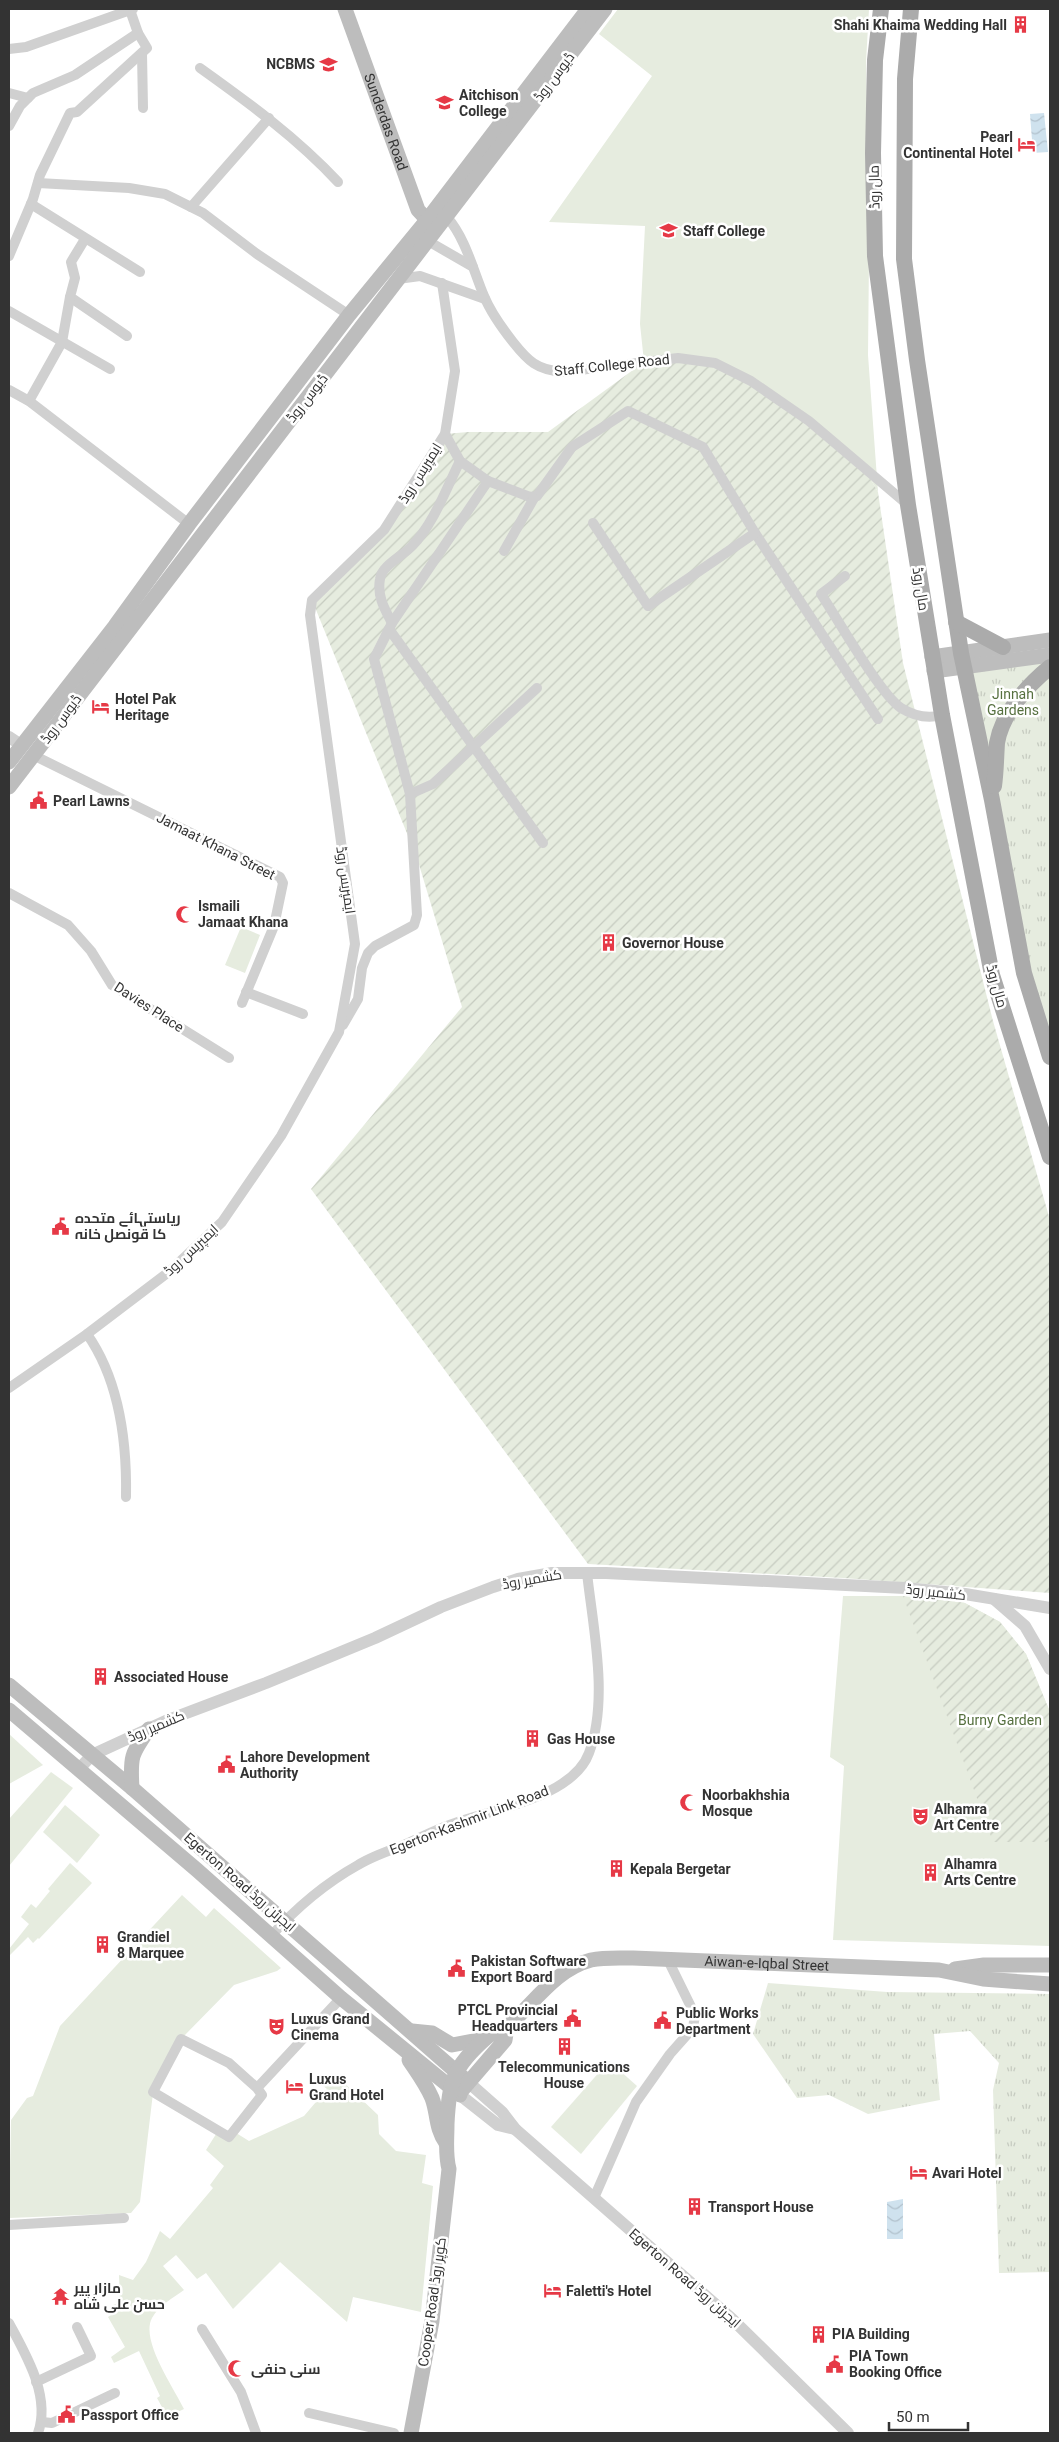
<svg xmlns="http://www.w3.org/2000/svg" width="1059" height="2442" viewBox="0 0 1059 2442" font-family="Roboto,Cairo,sans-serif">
<defs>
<pattern id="park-tufts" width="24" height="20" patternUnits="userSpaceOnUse" patternTransform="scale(1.25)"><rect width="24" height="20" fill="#e6ecdf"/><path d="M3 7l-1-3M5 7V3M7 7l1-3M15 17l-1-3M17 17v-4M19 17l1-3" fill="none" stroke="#c6cbc0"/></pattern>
<pattern id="garden-furrows" width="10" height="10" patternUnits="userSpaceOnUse" patternTransform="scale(1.25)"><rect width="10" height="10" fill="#e6ecdf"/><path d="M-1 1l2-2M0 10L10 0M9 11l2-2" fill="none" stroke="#c6cbc0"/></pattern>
<pattern id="water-waves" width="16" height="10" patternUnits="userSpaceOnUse" patternTransform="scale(1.25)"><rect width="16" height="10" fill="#cfe2ee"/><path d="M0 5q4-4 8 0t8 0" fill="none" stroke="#b2c2cd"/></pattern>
</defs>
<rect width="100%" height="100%" fill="#fff"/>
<g fill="#e6ecdf">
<path d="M 618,9 L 869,9 L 866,62 L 869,257 L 868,355 L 878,492 L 862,464 L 644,362 L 640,324 L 645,226 L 549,222 L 652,76 L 599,34 Z"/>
<path d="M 241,927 L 260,935 L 245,973 L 225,965 Z"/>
<path d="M 843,1596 L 903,1596 L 963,1602 L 1000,1622 L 1026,1654 L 1050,1712 L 1050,1946 L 833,1940 L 844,1766 L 830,1757 Z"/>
<path d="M 9,1734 L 43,1765 L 9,1784 Z"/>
<path d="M 51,1772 L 73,1788 L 9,1866 L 9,1819 Z"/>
<path d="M 65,1805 L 100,1835 L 77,1863 L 43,1832 Z"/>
<path d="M 70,1863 L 92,1883 L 39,1939 L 38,1938 L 33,1943 L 28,1937 L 9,1956 L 9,1949 L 29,1924 L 21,1917 L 31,1904 L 36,1908 L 50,1891 L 48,1889 Z"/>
<path d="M 182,1895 L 206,1917 L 214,1908 L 281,1968 L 277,1971 L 234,1985 L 183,2037 L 153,2093 L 140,2202 L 131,2213 L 9,2218 L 11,2120 L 27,2098 L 33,2096 L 60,2026 Z"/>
<path d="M 609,2061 L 637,2086 L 581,2154 L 551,2127 Z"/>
<path d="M 338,2077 L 378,2115 L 379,2134 L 396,2151 L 426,2155 L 422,2183 L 433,2186 L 421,2312 L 353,2297 L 347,2322 L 280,2262 L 233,2309 L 206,2273 L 197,2279 L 176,2255 L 163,2266 L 184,2290 C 173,2298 159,2305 152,2318 C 140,2340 174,2388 184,2409 L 169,2416 L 163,2409 L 157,2398 L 160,2396 L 139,2351 L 114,2363 L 111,2357 L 125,2347 L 108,2317 L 117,2311 L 113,2305 L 120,2303 L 119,2275 L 133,2280 L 146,2262 L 160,2231 L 170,2239 L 213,2188 L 210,2185 L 224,2166 L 206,2150 L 218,2131 L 233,2131 L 249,2141 L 304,2116 L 327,2089 L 322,2085 L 326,2080 Z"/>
</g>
<g fill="url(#park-tufts)">
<path d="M 1050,661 L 1050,1037 L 1030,980 L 969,671 Z"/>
<path d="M 768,1983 L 887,1992 L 1050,1994 L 1050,2272 L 999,2273 L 993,2090 L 999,2063 L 970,2031 L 934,2034 L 940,2100 L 868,2114 L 829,2095 L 797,2098 L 753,2034 Z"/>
</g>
<g fill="url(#garden-furrows)">
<path d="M 644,362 L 715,363 L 751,381 L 862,464 L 878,492 L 903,663 L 993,1021 L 1050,1220 L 1050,1593 L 843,1578 L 588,1564 L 311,1189 L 462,1007 L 417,858 L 312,600 L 384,530 L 445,434 L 468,432 L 548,432 Z"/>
<path d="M 903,1596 L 963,1602 L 1000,1622 L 1026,1654 L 1050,1712 L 1050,1842 L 993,1842 Z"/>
</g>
<g fill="url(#water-waves)">
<path d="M 1044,113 L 1048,152 L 1033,153 L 1030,114 Z"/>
<path d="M 903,2199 L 903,2239 L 887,2239 L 887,2202 Z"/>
</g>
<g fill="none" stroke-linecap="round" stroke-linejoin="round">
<g stroke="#d0d0d0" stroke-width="10">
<path d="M 9,49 L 26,47 L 133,9"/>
<path d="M 142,53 L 143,108"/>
<path d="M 200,68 C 249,103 297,138 338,182"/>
<path d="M 9,93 L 28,98"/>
<path d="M 9,126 L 20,106 L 33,93 L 75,75 L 138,33"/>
<path d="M 38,183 L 129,188 L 165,194 L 203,213 L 257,254 L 349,315"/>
<path d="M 31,204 L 140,272"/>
<path d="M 191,207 L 269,118"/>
<path d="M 447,217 C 466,239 473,270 484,296 C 491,313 502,328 513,342 C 528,361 537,370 563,372 L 678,358 L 715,363 L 751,381 L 809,421 L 908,505"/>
<path d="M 85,239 L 71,262 L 75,278 L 70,297 L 127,336"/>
<path d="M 428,241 L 473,267"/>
<path d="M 9,256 L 33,199 L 40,175 L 70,113 L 77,112 L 147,48 L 138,33 L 130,10"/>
<path d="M 398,279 L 420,276 L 485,299"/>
<path d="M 9,311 L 110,369"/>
<path d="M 9,390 L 29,401 L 189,524"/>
<path d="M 29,401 L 62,342 L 70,297"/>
<path d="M 488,481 L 530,497 L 537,496 L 572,447 L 628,411 L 703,447 L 755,533 L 878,719"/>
<path d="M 593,523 L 648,606 L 755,533"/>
<path d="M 504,551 L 534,498"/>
<path d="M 845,576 L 821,594 C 837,618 880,694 901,708 C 914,716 928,719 942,715"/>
<path d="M 392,623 C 384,608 377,596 380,579 C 382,565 403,556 412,546 C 434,523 446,489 460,461"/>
<path d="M 389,629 L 543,843"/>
<path d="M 33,755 L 280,877 L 283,883 L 274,926 L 242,1003"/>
<path d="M 410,794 L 433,784 L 537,688"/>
<path d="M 9,893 L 68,925 L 91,951 L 112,985 L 229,1058"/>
<path d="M 246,992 L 303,1014"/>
<path d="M 343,1025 L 358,999 L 362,968 L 368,953 L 375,946 L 414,925 L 417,915 L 410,794 L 374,659 L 392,623 L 488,481 L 460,461 L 445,434"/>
<path d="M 87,1334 C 120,1381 127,1441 126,1497"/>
<path d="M 9,1388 L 87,1334 L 170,1271 L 222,1222 L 281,1136 L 339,1032 L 355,944 L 310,615 L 312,600 L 384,530 L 445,434 L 455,371 L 442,283"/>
<path d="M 270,1937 C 296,1908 324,1884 358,1865 C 371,1857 385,1852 399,1847 C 418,1839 436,1829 455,1823 C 494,1809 573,1797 589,1753 C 609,1700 593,1628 587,1573"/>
<path d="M 257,2088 L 229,2063 L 181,2039 L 153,2092 L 229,2137 L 262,2095 L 257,2088 L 341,1998"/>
<path d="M 594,2198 L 636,2102 L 670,2054 L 693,2028 L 695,2015 L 668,1960"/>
<path d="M 9,2225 L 124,2218"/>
<path d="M 9,2323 C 26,2355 51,2396 38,2433"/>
<path d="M 202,2329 L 241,2392 L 256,2433"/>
<path d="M 36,2382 L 91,2356 L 77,2327"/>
<path d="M 309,2413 L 394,2433"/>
<path d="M 42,2422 L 52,2423 L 115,2393"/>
</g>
<g stroke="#d0d0d0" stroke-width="12">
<path d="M 9,737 L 21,745"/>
<path d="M 994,1599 L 1025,1626 L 1050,1669"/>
<path d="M 79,1769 L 92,1755 L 168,1720 L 266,1683 L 375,1638 L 441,1607 L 493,1587 L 518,1579 L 552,1573 L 606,1573 L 905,1588 L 965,1594 L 1050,1608"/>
<path d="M 468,2082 L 502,2112 L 515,2129 L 732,2319 L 848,2433"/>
<path d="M 460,2095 L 498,2125 L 515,2129"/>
</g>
<g stroke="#bdbdbd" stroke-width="15">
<path id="s1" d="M 345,9 L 418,210 L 432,225"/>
<path d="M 932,657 L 1050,640"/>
<path d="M 934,671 L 1050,655"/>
<path d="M 9,762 L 115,626 L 189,524 L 349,315 L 427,220 L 588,9"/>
<path d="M 9,787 L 605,9"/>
<path d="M 9,1685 L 132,1788 L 468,2082"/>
<path d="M 9,1710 L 197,1870 L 341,1998 L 460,2095"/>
<path d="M 132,1788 C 130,1757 131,1754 149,1729"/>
<path d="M 955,1969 L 984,1965 L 1050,1965"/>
<path d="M 412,2031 L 432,2033 L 452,2045 L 484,2039"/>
<path d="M 409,2060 C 417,2072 426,2084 432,2098 C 438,2114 435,2127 446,2143"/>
<path d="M 462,2090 L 505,2040 L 507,2027"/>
<path id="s2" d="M 411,2433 L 432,2321 L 449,2169 C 445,2154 447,2140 447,2124 C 449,2081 453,2067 486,2038 C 494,2031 503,2031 509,2025 C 535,2002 556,1969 591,1960 C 605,1957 619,1958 633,1958 L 939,1970 L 983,1979 L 1050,1984"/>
</g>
<g stroke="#ababab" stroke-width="16">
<path d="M 881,9 L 875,60 L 873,153 L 875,256 L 908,505 L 942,715 L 992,975 L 1050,1157"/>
<path d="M 911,9 L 905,79 L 904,259 L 917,360 L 961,653 L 992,800 L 1024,973 L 1050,1057"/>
<path d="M 956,622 L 1003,647"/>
<path d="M 994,786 C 996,772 996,758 997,743 C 1002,713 1028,685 1050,667"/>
</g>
</g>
<defs>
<symbol id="building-bare" viewBox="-9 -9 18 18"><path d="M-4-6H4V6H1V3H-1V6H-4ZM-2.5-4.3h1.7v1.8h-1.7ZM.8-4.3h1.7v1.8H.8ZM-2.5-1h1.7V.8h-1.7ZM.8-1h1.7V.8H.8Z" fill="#e63946" stroke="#fff" stroke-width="2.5" paint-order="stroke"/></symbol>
<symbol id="school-bare" viewBox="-9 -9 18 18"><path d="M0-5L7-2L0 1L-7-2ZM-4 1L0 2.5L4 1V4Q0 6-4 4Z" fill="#e63946" stroke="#fff" stroke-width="2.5" paint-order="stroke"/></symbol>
<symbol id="university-bare" viewBox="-9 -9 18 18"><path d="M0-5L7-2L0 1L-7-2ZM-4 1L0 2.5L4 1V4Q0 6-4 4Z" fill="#e63946" stroke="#fff" stroke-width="2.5" paint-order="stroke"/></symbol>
<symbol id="hotel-bare" viewBox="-9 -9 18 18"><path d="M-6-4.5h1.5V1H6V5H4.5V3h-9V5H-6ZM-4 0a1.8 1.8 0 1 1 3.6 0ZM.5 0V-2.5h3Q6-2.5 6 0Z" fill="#e63946" stroke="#fff" stroke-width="2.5" paint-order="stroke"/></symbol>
<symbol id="civic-bare" viewBox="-9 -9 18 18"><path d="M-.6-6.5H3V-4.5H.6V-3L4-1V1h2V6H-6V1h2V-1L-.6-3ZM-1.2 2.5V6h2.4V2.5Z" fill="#e63946" stroke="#fff" stroke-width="2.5" paint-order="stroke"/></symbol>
<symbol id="mosque-bare" viewBox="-9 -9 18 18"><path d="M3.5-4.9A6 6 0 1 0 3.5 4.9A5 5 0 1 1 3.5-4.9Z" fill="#e63946" stroke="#fff" stroke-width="2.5" paint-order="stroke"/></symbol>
<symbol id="theatre-bare" viewBox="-9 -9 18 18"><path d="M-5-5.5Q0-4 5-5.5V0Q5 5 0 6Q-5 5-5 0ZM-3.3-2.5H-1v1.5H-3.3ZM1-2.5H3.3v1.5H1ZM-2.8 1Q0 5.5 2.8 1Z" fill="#e63946" stroke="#fff" stroke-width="2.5" paint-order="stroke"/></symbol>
<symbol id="temple-bare" viewBox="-9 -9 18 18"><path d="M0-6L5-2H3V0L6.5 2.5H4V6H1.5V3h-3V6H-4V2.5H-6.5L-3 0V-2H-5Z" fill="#e63946" stroke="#fff" stroke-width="2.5" paint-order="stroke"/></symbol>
</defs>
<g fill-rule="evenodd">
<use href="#building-bare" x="1008" y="12" width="25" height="25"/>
<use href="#school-bare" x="316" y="52" width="25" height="25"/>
<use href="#university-bare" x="432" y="90" width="25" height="25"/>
<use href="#hotel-bare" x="1014" y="132" width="25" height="25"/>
<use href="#university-bare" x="656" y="218" width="25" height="25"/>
<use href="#hotel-bare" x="88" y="694" width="25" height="25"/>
<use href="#civic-bare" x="26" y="788" width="25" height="25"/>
<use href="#mosque-bare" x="172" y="902" width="25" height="25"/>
<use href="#building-bare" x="596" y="930" width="25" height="25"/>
<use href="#civic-bare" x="48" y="1214" width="25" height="25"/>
<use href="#building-bare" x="88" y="1664" width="25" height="25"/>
<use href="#building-bare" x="520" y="1726" width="25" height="25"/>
<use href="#civic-bare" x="214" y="1752" width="25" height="25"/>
<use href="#mosque-bare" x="676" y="1790" width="25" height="25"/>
<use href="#theatre-bare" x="908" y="1804" width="25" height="25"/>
<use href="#building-bare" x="604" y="1856" width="25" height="25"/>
<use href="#building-bare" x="918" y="1860" width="25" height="25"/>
<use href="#building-bare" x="90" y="1932" width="25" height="25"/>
<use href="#civic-bare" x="444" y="1956" width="25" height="25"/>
<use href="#civic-bare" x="560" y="2006" width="25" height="25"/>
<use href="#civic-bare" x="650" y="2008" width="25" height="25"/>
<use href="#theatre-bare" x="264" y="2014" width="25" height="25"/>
<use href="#building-bare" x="552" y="2034" width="25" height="25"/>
<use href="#hotel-bare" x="282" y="2074" width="25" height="25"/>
<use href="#hotel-bare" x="906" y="2160" width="25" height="25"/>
<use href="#building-bare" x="682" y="2194" width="25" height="25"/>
<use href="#hotel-bare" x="540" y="2278" width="25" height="25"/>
<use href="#temple-bare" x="48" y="2284" width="25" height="25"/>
<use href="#building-bare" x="806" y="2322" width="25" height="25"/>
<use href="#civic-bare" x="822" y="2352" width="25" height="25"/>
<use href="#mosque-bare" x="224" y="2356" width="25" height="25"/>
<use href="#civic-bare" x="54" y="2402" width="25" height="25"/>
</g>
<g text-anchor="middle" stroke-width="5" stroke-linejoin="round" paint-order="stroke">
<g font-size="14" font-weight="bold" fill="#333" stroke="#fff" text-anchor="start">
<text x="1007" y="30" text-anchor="end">Shahi Khaima Wedding Hall</text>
<text x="315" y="69" text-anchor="end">NCBMS</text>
<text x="459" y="100">Aitchison<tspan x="459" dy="16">College</tspan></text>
<text x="1013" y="142" text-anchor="end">Pearl<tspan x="1013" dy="16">Continental Hotel</tspan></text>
<text x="683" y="236">Staff College</text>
<text x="115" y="704">Hotel Pak<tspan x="115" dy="16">Heritage</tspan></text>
<text x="53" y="806">Pearl Lawns</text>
<text x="198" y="911">Ismaili<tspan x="198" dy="16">Jamaat Khana</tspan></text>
<text x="622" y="948">Governor House</text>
<text x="75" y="1223">ریاستہائے متحدہ<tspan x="75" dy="16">کا قونصل خانہ</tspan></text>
<text x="114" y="1682">Associated House</text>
<text x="547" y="1744">Gas House</text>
<text x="240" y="1762">Lahore Development<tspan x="240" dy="16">Authority</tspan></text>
<text x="702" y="1800">Noorbakhshia<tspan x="702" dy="16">Mosque</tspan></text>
<text x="934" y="1814">Alhamra<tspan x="934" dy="16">Art Centre</tspan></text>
<text x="944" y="1869">Alhamra<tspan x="944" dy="16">Arts Centre</tspan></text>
<text x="630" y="1874">Kepala Bergetar</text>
<text x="117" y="1942">Grandiel<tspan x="117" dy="16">8 Marquee</tspan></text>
<text x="471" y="1966">Pakistan Software<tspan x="471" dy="16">Export Board</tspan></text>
<text x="558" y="2015" text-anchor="end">PTCL Provincial<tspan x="558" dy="16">Headquarters</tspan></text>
<text x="676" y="2018">Public Works<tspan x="676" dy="16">Department</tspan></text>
<text x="291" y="2024">Luxus Grand<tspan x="291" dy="16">Cinema</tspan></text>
<text x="564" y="2072" text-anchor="middle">Telecommunications<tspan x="564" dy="16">House</tspan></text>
<text x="309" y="2084">Luxus<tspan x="309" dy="16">Grand Hotel</tspan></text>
<text x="932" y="2178">Avari Hotel</text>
<text x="708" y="2212">Transport House</text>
<text x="74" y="2293">مازار پیر<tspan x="74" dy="16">حسن علی شاہ</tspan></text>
<text x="566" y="2296">Faletti's Hotel</text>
<text x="832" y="2339">PIA Building</text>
<text x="849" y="2361">PIA Town<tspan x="849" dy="16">Booking Office</tspan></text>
<text x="251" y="2374">سنی حنفی</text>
<text x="81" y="2420">Passport Office</text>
</g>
<g font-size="14" fill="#333" stroke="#fff">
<text transform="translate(554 77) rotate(-53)" y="5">ڈیوس روڈ</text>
<text dy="5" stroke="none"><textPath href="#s1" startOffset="120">Sunderdas Road</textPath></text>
<text transform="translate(874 187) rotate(-91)" y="5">مال روڈ</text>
<text transform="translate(612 365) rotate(-6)" y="5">Staff College Road</text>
<text transform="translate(307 398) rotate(-52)" y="5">ڈیوس روڈ</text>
<text transform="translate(420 473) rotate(-58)" y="5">ایمپریس روڈ</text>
<text transform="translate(921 589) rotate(81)" y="5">مال روڈ</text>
<text transform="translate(61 719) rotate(-53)" y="5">ڈیوس روڈ</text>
<text transform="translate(216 846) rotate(27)" y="5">Jamaat Khana Street</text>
<text transform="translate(346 880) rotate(82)" y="5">ایمپریس روڈ</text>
<text transform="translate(997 986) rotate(74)" y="5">مال روڈ</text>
<text transform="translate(149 1007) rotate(33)" y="5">Davies Place</text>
<text transform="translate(191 1250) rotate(-43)" y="5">ایمپریس روڈ</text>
<text transform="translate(532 1579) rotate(-10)" y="5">کشمیر روڈ</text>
<text transform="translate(936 1592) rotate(6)" y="5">کشمیر روڈ</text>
<text transform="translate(156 1726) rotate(-23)" y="5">کشمیر روڈ</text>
<text transform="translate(469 1820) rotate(-21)" y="5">Egerton-Kashmir Link Road</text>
<text transform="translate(240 1882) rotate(41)" y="5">Egerton Road ایجرٹن روڈ</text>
<text dy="5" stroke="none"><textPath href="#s2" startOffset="719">Aiwan-e-Iqbal Street</textPath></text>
<text transform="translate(685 2278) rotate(41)" y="5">Egerton Road ایجرٹن روڈ</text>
<text transform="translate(432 2302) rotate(-82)" y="5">Cooper Road کوپر روڈ</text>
</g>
<g font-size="14" fill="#56703f" stroke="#fff">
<text x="1013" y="699">Jinnah<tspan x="1013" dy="16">Gardens</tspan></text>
<text x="1000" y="1725">Burny Garden</text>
</g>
</g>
<rect width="1059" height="2442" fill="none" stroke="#333333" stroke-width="20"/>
<path d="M889 2422v8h79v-8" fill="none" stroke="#333333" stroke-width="2.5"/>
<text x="896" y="2422" font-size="15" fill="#333333" stroke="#ffffff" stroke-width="4" paint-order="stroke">50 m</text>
</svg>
